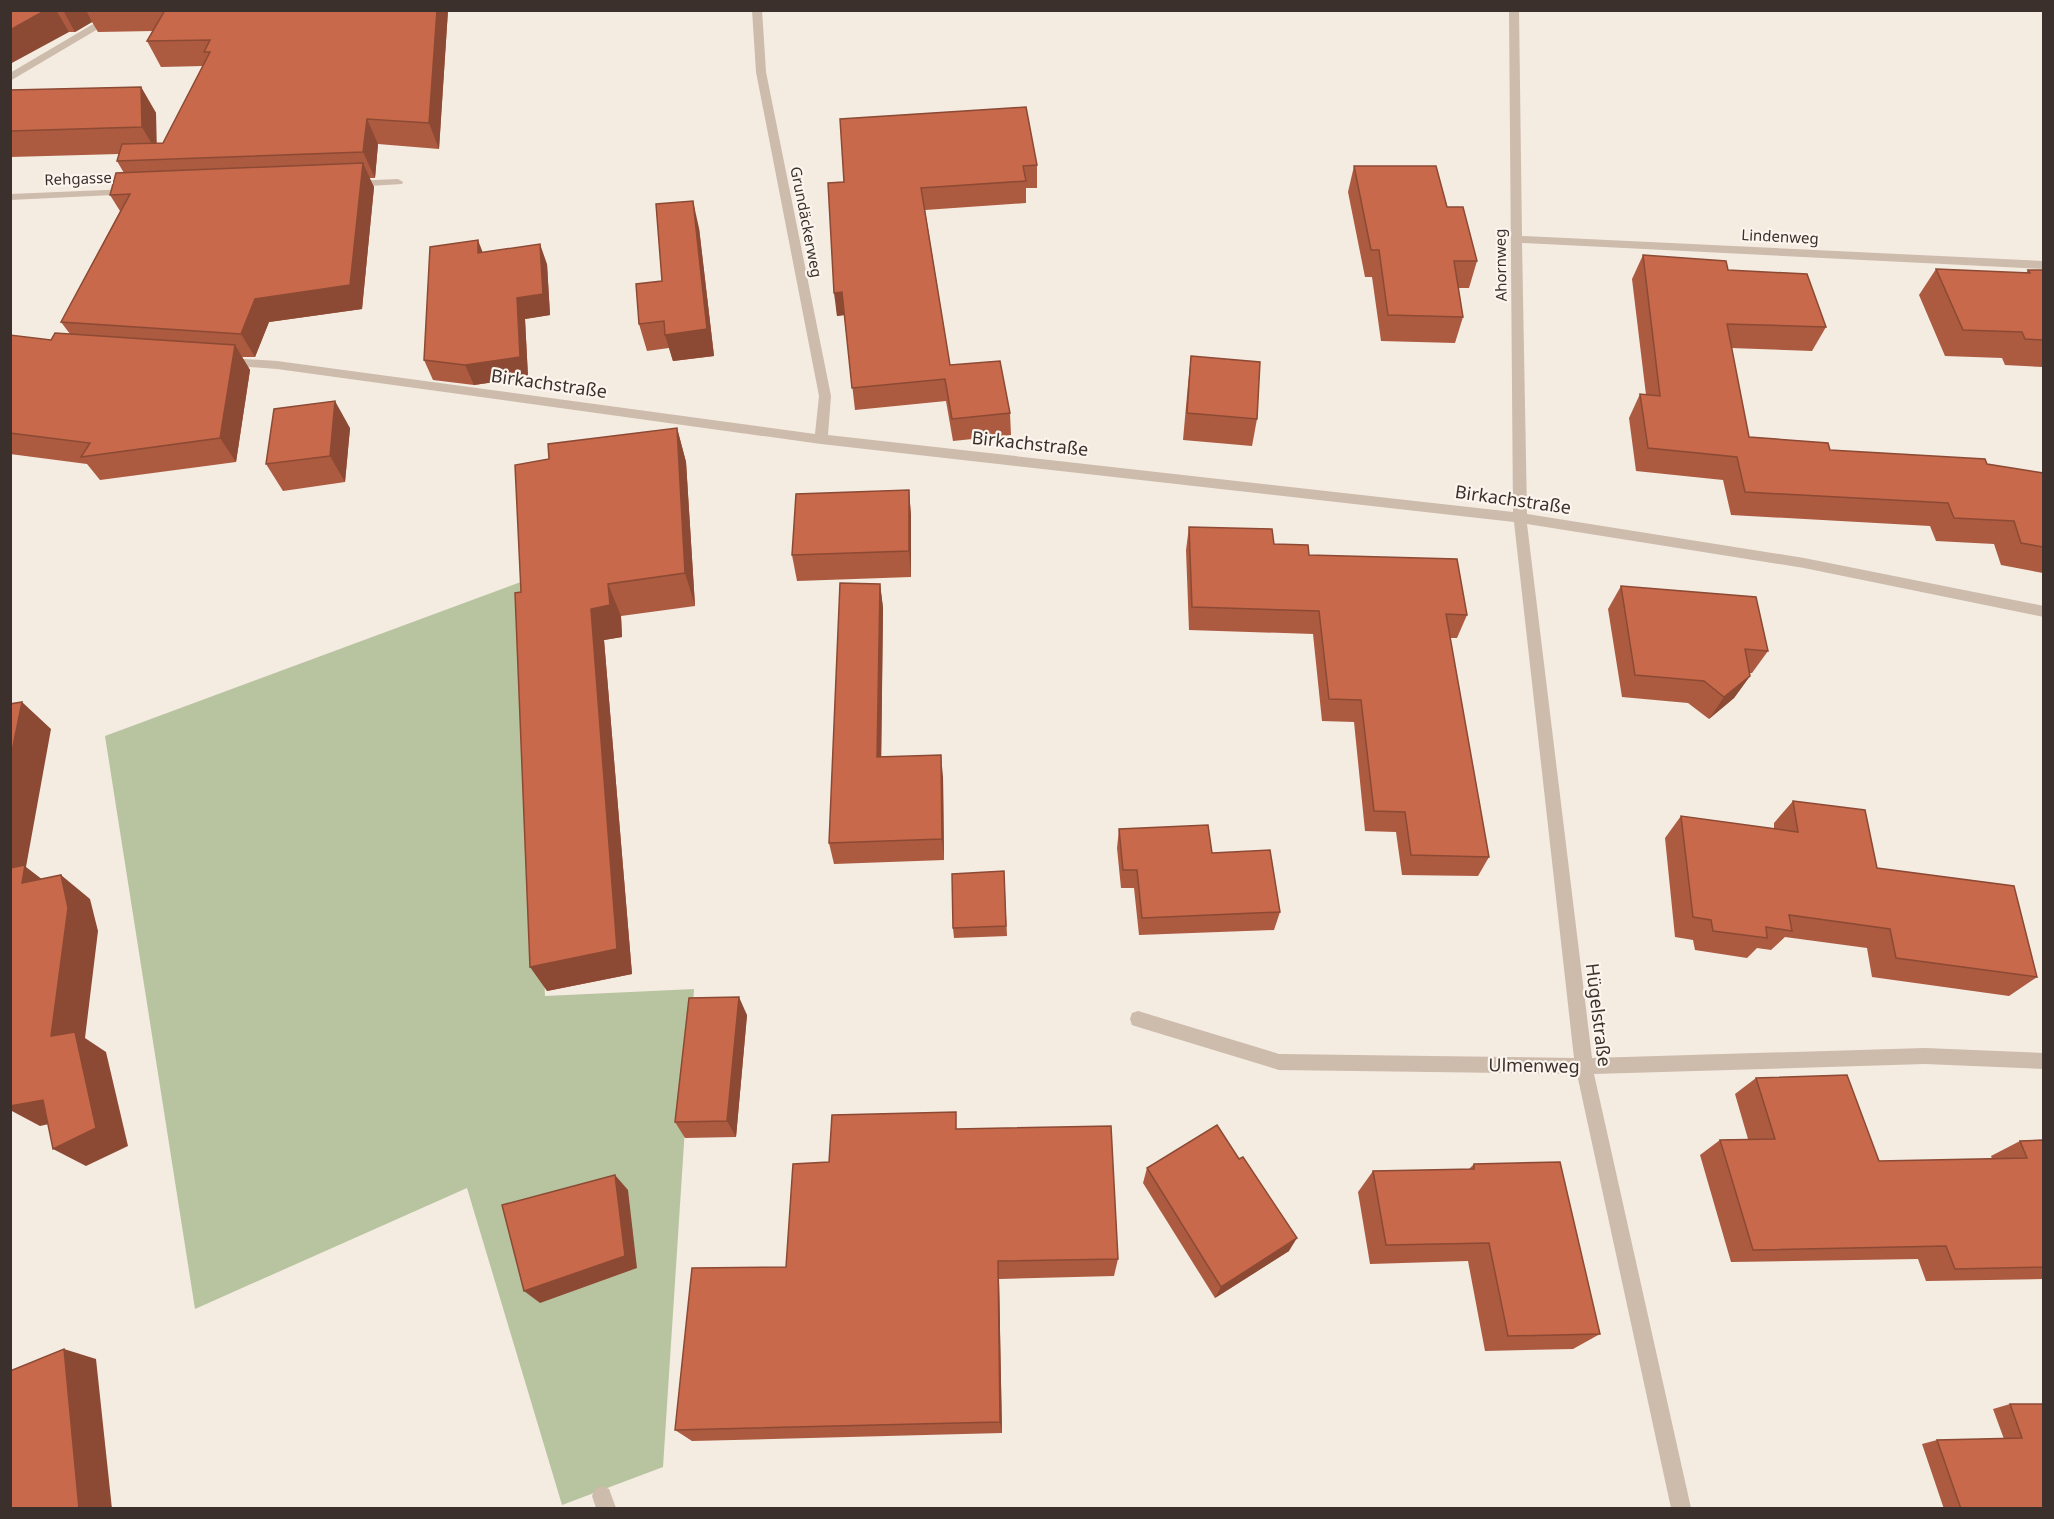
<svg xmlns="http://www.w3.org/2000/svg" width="2054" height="1519" viewBox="0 0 2054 1519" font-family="'Noto Sans',sans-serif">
<rect width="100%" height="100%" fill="#f4ebe1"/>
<path fill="#b8c4a0" d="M 526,580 L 545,996 L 694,989 L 663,1467 L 562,1505 L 467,1188 L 195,1309 L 105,736 Z"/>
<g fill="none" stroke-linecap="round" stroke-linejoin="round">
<g fill="#cdbbac" fill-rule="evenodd">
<path d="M 117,10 L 130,10 L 10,81 L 10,73 Z"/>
<path d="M 752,10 L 762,10 L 766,72 L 831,396 L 828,435 L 1513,512 L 1509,10 L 1519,10 L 1522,236 L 2044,261 L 2044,269 L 1522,243 L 1527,514 L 1804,558 L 2044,606 L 2044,617 L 1804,568 L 1527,524 L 1592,1058 L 1925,1048 L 2044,1053 L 2044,1069 L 1925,1064 L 1594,1074 L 1691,1508 L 1671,1508 L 1577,1074 L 1279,1070 L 1138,1027 L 1132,1025 L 1130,1019 L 1132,1013 L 1138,1011 L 1279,1054 L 1574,1058 L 1514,522 L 821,444 L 277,369 L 223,365 L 221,362 L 227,358 L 277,361 L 815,434 L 819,396 L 756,72 Z"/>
<path d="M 398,179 L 403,182 L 402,184 L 352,187 L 347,184 L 352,181 Z"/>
<path d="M 130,189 L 135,192 L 134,194 L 10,200 L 10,194 Z"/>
<path d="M 602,1486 L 609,1489 L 616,1508 L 596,1508 L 592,1496 L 595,1489 Z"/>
</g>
</g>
<g fill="#ac5a40">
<path d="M 10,10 L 448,10 L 439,149 L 378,144 L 375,178 L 369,178 L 374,187 L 362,309 L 269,322 L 255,357 L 242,357 L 250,370 L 236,462 L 100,480 L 87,464 L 10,454 L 10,335 L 51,340 L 70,334 L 61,322 L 120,211 L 110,195 L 124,173 L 117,161 L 119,154 L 10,157 L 10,90 L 141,87 L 156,113 L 156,143 L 163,143 L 203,66 L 161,67 L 147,41 L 153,31 L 98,32 L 92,22 L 75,32 L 69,32 Z"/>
<path d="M 1037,165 L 1037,188 L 1026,188 L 1026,203 L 925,210 L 950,365 L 1010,413 L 1011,435 L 953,441 L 946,401 L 855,410 L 844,315 L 837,316 L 828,183 Z"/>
<path d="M 1354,166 L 1447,207 L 1477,261 L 1469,288 L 1458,288 L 1463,317 L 1455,343 L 1381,341 L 1372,277 L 1365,277 L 1348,192 Z"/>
<path d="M 699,228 L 714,356 L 673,361 L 669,348 L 647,351 L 639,324 L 662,281 Z"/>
<path d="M 482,252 L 547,264 L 550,315 L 525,319 L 528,377 L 474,385 L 433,380 L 424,360 Z"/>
<path d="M 1643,255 L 1728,270 L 1826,327 L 1812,351 L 1731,348 L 1749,437 L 1830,450 L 1987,464 L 2043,473 L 2043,573 L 2001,565 L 1994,544 L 1936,541 L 1930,526 L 1731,515 L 1723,480 L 1636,471 L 1629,418 L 1640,394 L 1646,395 L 1632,279 Z"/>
<path d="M 1936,269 L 2026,273 L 2028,270 L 2043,270 L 2043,367 L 2005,365 L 2002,358 L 1945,356 L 1919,295 Z"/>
<path d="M 1191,356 L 1257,419 L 1252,446 L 1183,440 L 1188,384 Z"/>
<path d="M 350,428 L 345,482 L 283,491 L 266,464 Z"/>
<path d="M 677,428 L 686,462 L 695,606 L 621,616 L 622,637 L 604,640 L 632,974 L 547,991 L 521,592 L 549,459 Z"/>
<path d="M 909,490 L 911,516 L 911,577 L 797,581 L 792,555 Z"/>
<path d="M 1189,527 L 1274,544 L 1309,555 L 1467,615 L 1457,638 L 1450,638 L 1489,857 L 1478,876 L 1402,875 L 1396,832 L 1365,831 L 1354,722 L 1322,721 L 1313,634 L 1189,630 L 1186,550 Z"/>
<path d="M 880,584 L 883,608 L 881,757 L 943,777 L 944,860 L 834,864 L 829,843 Z"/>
<path d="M 1621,586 L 1768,651 L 1752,673 L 1749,673 L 1750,676 L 1734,698 L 1709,719 L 1688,703 L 1622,697 L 1608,609 Z"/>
<path d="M 1793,801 L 1877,868 L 2037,977 L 2009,996 L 1872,977 L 1867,948 L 1785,937 L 1771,950 L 1757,948 L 1747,958 L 1695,950 L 1693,940 L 1675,937 L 1665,838 L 1681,816 L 1774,829 L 1774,823 Z"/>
<path d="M 1119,829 L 1212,853 L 1280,912 L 1274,930 L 1139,935 L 1134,888 L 1121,888 L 1117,848 Z"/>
<path d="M 1004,871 L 1007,936 L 954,938 L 953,928 Z"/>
<path d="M 747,1015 L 736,1137 L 685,1138 L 675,1122 Z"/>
<path d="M 1756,1078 L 1879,1161 L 1992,1159 L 1991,1156 L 2020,1141 L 2043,1140 L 2043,1279 L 1926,1281 L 1918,1259 L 1731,1262 L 1700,1155 L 1720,1140 L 1748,1139 L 1735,1094 Z"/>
<path d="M 959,1129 L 1118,1259 L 1114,1276 L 999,1279 L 1002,1433 L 692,1441 L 675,1430 L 786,1267 L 829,1162 Z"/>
<path d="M 1474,1164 L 1600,1334 L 1573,1349 L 1485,1351 L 1468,1261 L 1370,1264 L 1358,1192 L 1373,1171 L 1469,1169 Z"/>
<path d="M 1147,1168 L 1289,1251 L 1215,1298 L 1143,1183 Z"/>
<path d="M 2010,1404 L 2043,1404 L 2043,1509 L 1944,1509 L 1922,1444 L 1937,1440 L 2004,1439 L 1993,1409 Z"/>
</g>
<g fill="#8c4a34">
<path d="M 46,10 L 56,10 L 69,32 L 10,64 L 10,30 Z"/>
<path d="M 63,10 L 86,10 L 92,22 L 75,32 Z"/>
<path d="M 437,10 L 448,10 L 439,149 L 429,123 Z"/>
<path d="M 141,87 L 156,113 L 157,153 L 142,127 Z"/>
<path d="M 367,119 L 378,144 L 375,178 L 363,152 Z"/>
<path d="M 363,163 L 374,187 L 362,309 L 269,322 L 255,357 L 241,334 L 255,299 Z"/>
<path d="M 693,201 L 699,228 L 714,356 L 673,361 L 665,335 Z"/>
<path d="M 478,240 L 486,261 L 478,253 Z"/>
<path d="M 540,244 L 547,264 L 550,315 L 525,319 L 528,377 L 474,385 L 465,365 L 517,298 Z"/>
<path d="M 842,292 L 845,315 L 837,316 L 834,293 Z"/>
<path d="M 235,345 L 250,370 L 236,462 L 220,438 Z"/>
<path d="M 335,401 L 350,428 L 345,482 L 330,456 Z"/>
<path d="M 677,428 L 686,462 L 695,606 L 685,573 Z"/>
<path d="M 909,490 L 911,516 L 911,577 L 909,551 Z"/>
<path d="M 608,584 L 621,616 L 622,637 L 604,640 L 632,974 L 547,991 L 530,967 L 591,609 Z"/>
<path d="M 880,584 L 883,608 L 881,780 L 877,757 Z"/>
<path d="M 1750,676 L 1734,698 L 1709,719 L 1724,697 Z"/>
<path d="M 22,702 L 51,729 L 26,867 L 56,890 L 53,907 L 10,876 L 10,761 Z"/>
<path d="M 941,755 L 943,777 L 944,860 L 942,839 Z"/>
<path d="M 61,875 L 90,899 L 98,931 L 85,1038 L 106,1052 L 128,1146 L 86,1166 L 53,1149 L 51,1036 Z"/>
<path d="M 739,997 L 747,1015 L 736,1137 L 727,1121 Z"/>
<path d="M 10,1081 L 76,1118 L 40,1126 L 10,1110 Z"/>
<path d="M 615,1175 L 628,1190 L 637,1268 L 540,1303 L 524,1291 Z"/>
<path d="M 1297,1238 L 1289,1251 L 1215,1298 L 1221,1287 Z"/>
<path d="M 998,1261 L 999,1279 L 1002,1433 L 1000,1422 Z"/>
<path d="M 64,1349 L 96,1359 L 112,1509 L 79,1509 Z"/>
</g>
<g fill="#c8694b" stroke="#8c4a34" stroke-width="1.5">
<path d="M 10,10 L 46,10 L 10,30 Z"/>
<path d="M 165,10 L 437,10 L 429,123 L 367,119 L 363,152 L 117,161 L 122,144 L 163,143 L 210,52 L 204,52 L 210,40 L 147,41 Z"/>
<path d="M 141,87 L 142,127 L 10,131 L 10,90 Z"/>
<path d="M 1026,107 L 1037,165 L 1023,166 L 1026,181 L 921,188 L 950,365 L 1000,361 L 1010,413 L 952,419 L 945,379 L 852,388 L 842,292 L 834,293 L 828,183 L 844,182 L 840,119 Z"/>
<path d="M 363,163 L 350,285 L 255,299 L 241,334 L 61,322 L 130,194 L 110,195 L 116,173 Z"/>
<path d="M 1354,166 L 1436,166 L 1447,207 L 1463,207 L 1477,261 L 1454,261 L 1463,317 L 1388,315 L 1379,250 L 1371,250 Z"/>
<path d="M 693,201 L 707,329 L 665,335 L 664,321 L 639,324 L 636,284 L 662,281 L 656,204 Z"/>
<path d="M 478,240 L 478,253 L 540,244 L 543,294 L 517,298 L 520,357 L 465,365 L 424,360 L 430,247 Z"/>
<path d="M 1643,255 L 1726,261 L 1728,270 L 1807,274 L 1826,327 L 1727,324 L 1749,437 L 1828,443 L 1830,450 L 1985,459 L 1987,464 L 2043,473 L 2043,547 L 2021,543 L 2014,521 L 1954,518 L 1948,503 L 1745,492 L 1737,457 L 1648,448 L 1640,394 L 1660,396 Z"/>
<path d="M 1936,269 L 2030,273 L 2028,270 L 2043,270 L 2043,340 L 2025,339 L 2022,332 L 1963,330 Z"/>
<path d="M 55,333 L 235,345 L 220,438 L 81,457 L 90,443 L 10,433 L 10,335 L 51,340 Z"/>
<path d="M 1191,356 L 1260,362 L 1257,419 L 1187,413 Z"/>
<path d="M 335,401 L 330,456 L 266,464 L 274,409 Z"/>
<path d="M 677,428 L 685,573 L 608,584 L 610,605 L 591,609 L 617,949 L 530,967 L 515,593 L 521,592 L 515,465 L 549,459 L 548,444 Z"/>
<path d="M 909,490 L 909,551 L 792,555 L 796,494 Z"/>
<path d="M 1189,527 L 1272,529 L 1274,544 L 1308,545 L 1309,555 L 1457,559 L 1467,615 L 1446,614 L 1489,857 L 1411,855 L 1405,812 L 1374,811 L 1361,700 L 1329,699 L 1319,611 L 1192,607 Z"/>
<path d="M 840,583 L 880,584 L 877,757 L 941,755 L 942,839 L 829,843 Z"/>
<path d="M 1621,586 L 1756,597 L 1768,651 L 1745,649 L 1750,676 L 1724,697 L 1704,681 L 1635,675 Z"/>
<path d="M 22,702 L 10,761 L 10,704 Z"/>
<path d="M 1793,801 L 1865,810 L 1877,868 L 2014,886 L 2037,977 L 1896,958 L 1890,929 L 1789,915 L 1792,931 L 1766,927 L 1767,938 L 1713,931 L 1711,920 L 1693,917 L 1681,816 L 1798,832 Z"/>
<path d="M 1208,825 L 1212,853 L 1270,850 L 1280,912 L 1142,918 L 1137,870 L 1123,870 L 1119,829 Z"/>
<path d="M 25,865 L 22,883 L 61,875 L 68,908 L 51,1036 L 75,1032 L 96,1128 L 53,1149 L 43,1100 L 10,1106 L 10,868 Z"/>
<path d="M 1004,871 L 1006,926 L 953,928 L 952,874 Z"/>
<path d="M 739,997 L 727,1121 L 675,1122 L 689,998 Z"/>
<path d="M 1847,1075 L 1879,1161 L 2027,1158 L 2020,1141 L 2043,1140 L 2043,1267 L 1955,1269 L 1946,1246 L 1753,1250 L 1720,1140 L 1775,1139 L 1756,1078 Z"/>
<path d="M 956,1112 L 956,1129 L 1111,1126 L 1118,1259 L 998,1261 L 1000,1422 L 675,1430 L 692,1268 L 786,1267 L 793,1164 L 829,1162 L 832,1115 Z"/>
<path d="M 1217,1125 L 1239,1159 L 1243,1157 L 1297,1238 L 1221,1287 L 1147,1168 Z"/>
<path d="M 1560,1162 L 1600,1334 L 1508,1336 L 1489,1243 L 1386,1245 L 1373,1171 L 1474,1169 L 1474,1164 Z"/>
<path d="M 615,1175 L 625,1256 L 524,1291 L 502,1205 Z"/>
<path d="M 64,1349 L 79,1509 L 10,1509 L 10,1371 Z"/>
<path d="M 2010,1404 L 2043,1404 L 2043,1509 L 1961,1509 L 1937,1440 L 2022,1438 Z"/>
</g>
<g text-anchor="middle" stroke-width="4.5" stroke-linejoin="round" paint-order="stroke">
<g font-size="15" fill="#3b302b" stroke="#fbf5ee">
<text transform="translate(78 179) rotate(-2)" y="5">Rehgasse</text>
<text transform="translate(806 222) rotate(79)" y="5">Grundäckerweg</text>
<text transform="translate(1780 237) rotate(3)" y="5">Lindenweg</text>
<text transform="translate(1501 265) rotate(-91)" y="5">Ahornweg</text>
</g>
<g font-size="18" fill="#3b302b" stroke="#fbf5ee">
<text transform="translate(549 384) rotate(8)" y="6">Birkachstraße</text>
<text transform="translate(1030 444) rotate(6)" y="6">Birkachstraße</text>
<text transform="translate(1513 500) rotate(8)" y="6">Birkachstraße</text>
<text transform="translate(1598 1015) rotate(83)" y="6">Hügelstraße</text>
<text transform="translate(1534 1066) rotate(1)" y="6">Ulmenweg</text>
</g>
</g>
<rect width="2054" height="1519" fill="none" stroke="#3b302b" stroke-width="24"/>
</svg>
